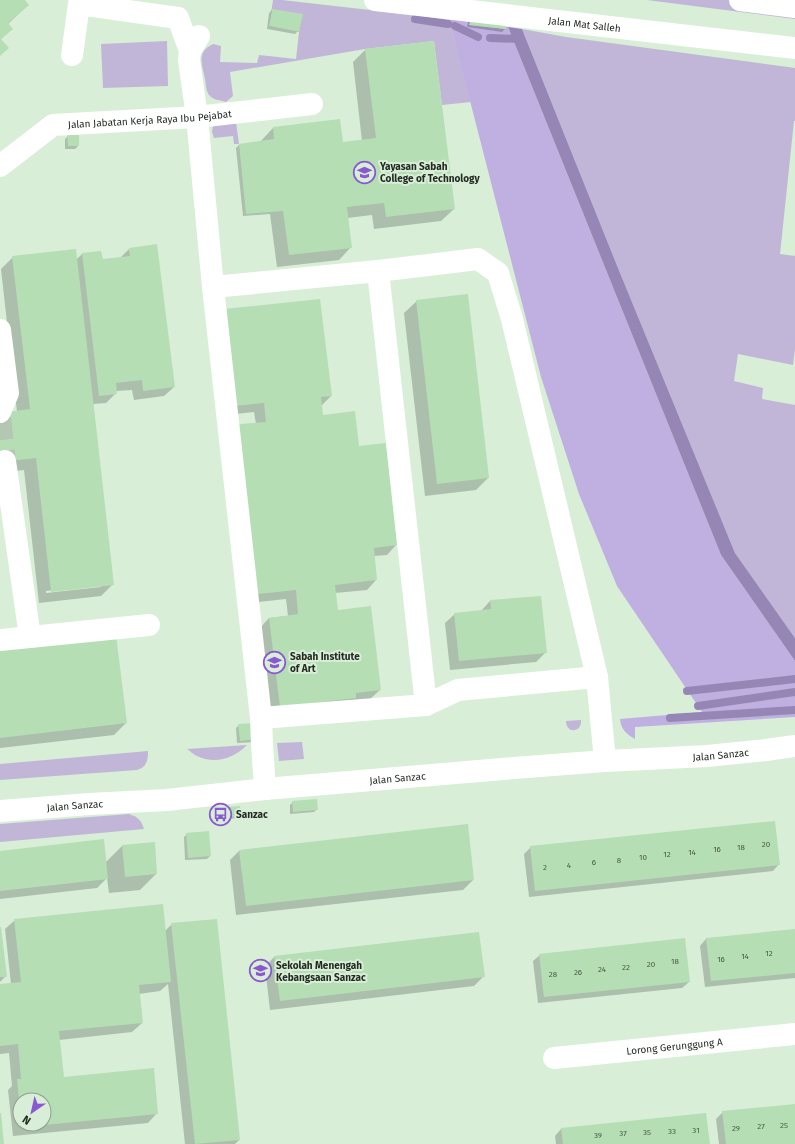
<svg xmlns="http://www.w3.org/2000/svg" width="795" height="1144" viewBox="0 0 795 1144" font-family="'Fira Sans',sans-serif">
<rect width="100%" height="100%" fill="#d8eed7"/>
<g fill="#c1b6d7">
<path d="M 273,0 L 282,0 L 449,19 L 471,102 L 442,105 L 434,41 L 365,49 L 230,72 L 233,96 L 226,102 C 220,100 213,100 209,95 C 206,91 206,84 205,79 C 202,64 196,52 213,44 L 221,46 L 220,62 L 257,63 L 259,55 L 296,59 L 299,32 L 269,26 Z"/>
<path d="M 647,0 L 740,0 L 795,7 L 795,19 Z"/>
<path d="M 522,29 L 566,37 L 795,68 L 795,121 L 794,121 L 780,254 L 795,256 L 795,349 L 793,365 L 738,354 L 734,381 L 763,388 L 762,399 L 795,405 L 795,638 L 735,553 L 618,268 Z"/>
<path d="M 167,41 L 168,86 L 103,88 L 101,44 Z"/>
<path d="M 236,122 L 239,144 L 234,144 L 233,136 L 214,138 L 212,132 L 213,125 Z"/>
<path d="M 581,720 C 582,733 566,734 566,721 Z"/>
<path d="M 302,742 L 304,759 L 279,761 L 277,743 Z"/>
<path d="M 247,745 C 234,758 215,765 197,756 C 194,755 190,751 187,749 Z"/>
<path d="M 148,751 C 148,760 147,767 137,770 L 0,780 L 0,764 Z"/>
<path d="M 129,814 C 138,817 141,820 144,829 L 0,842 L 0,824 Z"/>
</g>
<path fill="#c0afe1" d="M 449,19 L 470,22 L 470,25 L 505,29 L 506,27 L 508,27 L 721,555 L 795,661 L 795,717 L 635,727 L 635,739 C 626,734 621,729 620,719 L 702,712 L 617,586 L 579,494 L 541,377 Z"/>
<path fill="#9686b6" d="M 508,27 L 522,29 L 618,268 L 735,553 L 795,638 L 795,661 L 721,555 Z"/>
<g fill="#0003" fill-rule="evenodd">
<path d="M 0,0 L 23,0 L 28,5 L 8,24 L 12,29 L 0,40 L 0,56 Z"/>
<path d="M 272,10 L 298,31 L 295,34 L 267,29 L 269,13 Z"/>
<path d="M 471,19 L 505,29 L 502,32 L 467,27 L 468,22 Z"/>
<path d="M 433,42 L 454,209 L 441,221 L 374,229 L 372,215 L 347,218 L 351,247 L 339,260 L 277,267 L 270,214 L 243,216 L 236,148 L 239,145 L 261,142 L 261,141 L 273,128 L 342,143 L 362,141 L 353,62 L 365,50 Z"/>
<path d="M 68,136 L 78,146 L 75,149 L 65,149 L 65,139 Z"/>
<path d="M 129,249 L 174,387 L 164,396 L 134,400 L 132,390 L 116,391 L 116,393 L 106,403 L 93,404 L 113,584 L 101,596 L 39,603 L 24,470 L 0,473 L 17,412 L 1,269 L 13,257 L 76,260 L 82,254 L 101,252 L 102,260 L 119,259 ZM 101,585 L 101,587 L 46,593 L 46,591 Z"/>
<path d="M 417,301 L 488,478 L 476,490 L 425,496 L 404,313 Z"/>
<path d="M 215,320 L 331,396 L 321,406 L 322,416 L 358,447 L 396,545 L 387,555 L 374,556 L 376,580 L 367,590 L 335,593 L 337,611 L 380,690 L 370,699 L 271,716 L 260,628 L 269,618 L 288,616 L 286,599 L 241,604 L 256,424 L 254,412 L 226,415 Z"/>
<path d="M 490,601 L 545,653 L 536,662 L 450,670 L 445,623 L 455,614 L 481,611 Z"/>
<path d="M 0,649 L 126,723 L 114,735 L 0,748 Z"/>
<path d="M 239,725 L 254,742 L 237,743 L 236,728 Z"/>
<path d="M 293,802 L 317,809 L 314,812 L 290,814 L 290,805 Z"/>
<path d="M 216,809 L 240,815 L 237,818 L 214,820 L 213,812 Z"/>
<path d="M 187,834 L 210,856 L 207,859 L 185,860 L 184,837 Z"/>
<path d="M 122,846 L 156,874 L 140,890 L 109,893 L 107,878 L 97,888 L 0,899 L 0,852 L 105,863 Z"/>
<path d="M 531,847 L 779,864 L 773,871 L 529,897 L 524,854 Z"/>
<path d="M 239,851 L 473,880 L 463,890 L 236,915 L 230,860 Z"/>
<path d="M 15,920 L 164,932 L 172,924 L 216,920 L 239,1140 L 235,1144 L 185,1144 L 168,984 L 160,991 L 139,994 L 142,1023 L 132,1032 L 59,1040 L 63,1078 L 157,1113 L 148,1123 L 13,1136 L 8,1090 L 12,1086 L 9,1053 L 0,1054 L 0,985 L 11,984 L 5,929 ZM 20,1100 L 44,1100 L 44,1124 L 20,1124 Z"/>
<path d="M 0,927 L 6,976 L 0,982 Z"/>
<path d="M 795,930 L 795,978 L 705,987 L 700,946 L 706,939 Z"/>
<path d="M 540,955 L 689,982 L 682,988 L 538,1003 L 533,961 Z"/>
<path d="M 274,957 L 484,976 L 474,986 L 270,1010 L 265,967 Z"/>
<path d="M 795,1105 L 795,1144 L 719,1144 L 716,1119 L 723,1112 Z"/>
<path d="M 561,1129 L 709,1144 L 556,1144 L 555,1136 Z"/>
</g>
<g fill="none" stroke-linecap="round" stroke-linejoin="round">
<g stroke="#9686b6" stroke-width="8">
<path d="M 415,19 L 448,24"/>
<path d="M 455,26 L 478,37"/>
<path d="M 490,38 L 519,39"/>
<path d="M 687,691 L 795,679"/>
<path d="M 698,706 L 795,692"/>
<path d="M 670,718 L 795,710"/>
</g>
</g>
<g fill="#b5deb4">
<path d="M 0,0 L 25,0 L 29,5 L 8,23 L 13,29 L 1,39 L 9,48 L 0,56 Z"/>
<path d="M 272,9 L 303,14 L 299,32 L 269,26 Z"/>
<path d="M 471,18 L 507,22 L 505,29 L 469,25 Z"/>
<path d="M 434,41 L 455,209 L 386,217 L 384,203 L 347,207 L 352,248 L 289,255 L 283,211 L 246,214 L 239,144 L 274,139 L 273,127 L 340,119 L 343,142 L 376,138 L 365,49 Z"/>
<path d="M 67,135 L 79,135 L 79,146 L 68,146 Z"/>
<path d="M 157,244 L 175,387 L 143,391 L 142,380 L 116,383 L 117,394 L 99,396 L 82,253 L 101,251 L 103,259 L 130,256 L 129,248 Z"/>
<path d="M 76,249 L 114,585 L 51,592 L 36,458 L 0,462 L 0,413 L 30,409 L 12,256 Z"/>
<path d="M 468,294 L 489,478 L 437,484 L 416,300 Z"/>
<path d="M 320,299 L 332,396 L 321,397 L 323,415 L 355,411 L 359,446 L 386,443 L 397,545 L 374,548 L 377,580 L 335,585 L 338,610 L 371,606 L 381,690 L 356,693 L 356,698 L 280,707 L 269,618 L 298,614 L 296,590 L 250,595 L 230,425 L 266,422 L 264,403 L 235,406 L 224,309 Z"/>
<path d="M 541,596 L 547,653 L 459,661 L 454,613 L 491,609 L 490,600 Z"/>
<path d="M 116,635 L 127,723 L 0,738 L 0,648 Z"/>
<path d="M 257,723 L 258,739 L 240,741 L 238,724 Z"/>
<path d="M 317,799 L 318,810 L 293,812 L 292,801 Z"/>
<path d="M 240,806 L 241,816 L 216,818 L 215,808 Z"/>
<path d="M 775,821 L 780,865 L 535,891 L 530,846 Z"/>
<path d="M 468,824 L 474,880 L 246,906 L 239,850 Z"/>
<path d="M 209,831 L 211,856 L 188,858 L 186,833 Z"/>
<path d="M 104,839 L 108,879 L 0,891 L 0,851 Z"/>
<path d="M 155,842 L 157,874 L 125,877 L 122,845 Z"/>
<path d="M 163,904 L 171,982 L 139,985 L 143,1023 L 59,1031 L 64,1077 L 154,1068 L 158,1114 L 44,1125 L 44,1100 L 19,1100 L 17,1079 L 21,1079 L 18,1044 L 0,1046 L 0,984 L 21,982 L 14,919 Z"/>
<path d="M 217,919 L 240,1140 L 195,1144 L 171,923 Z"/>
<path d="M 0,927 L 1,927 L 7,977 L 0,977 Z"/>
<path d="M 795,929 L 795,973 L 711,981 L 706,938 Z"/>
<path d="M 479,932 L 485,977 L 280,1001 L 274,956 Z"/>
<path d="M 685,938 L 690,982 L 544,997 L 539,954 Z"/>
<path d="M 795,1104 L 795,1144 L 726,1144 L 722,1111 Z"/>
<path d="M 0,1113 L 1,1113 L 4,1144 L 0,1144 Z"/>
<path d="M 706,1113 L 710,1144 L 563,1144 L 561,1128 Z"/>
<path d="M 22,1124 L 42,1124 L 42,1125 L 22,1127 Z"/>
</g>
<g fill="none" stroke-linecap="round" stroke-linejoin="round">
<path stroke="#b4c7b3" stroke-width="22" stroke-dasharray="22 11" stroke-linecap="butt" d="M 0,418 L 5,461"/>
<g stroke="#fff" stroke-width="22">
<path d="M 199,36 L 190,51 L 189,60 L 197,117 L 213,287 L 261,718 L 262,744 L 265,789"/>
<path d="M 72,55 L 79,4 L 178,18 L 190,51"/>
<path id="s1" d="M 0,166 L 53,125 L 197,117 L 312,104"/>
<path d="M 378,271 L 478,259 L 498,273 L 512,319 L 597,677 L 605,761"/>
<path d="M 213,287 L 378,271 L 426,705"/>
<path d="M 0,330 L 8,393 L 0,412"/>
<path d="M 5,461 L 30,637"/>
<path d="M 0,640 L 149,625"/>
<path d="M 261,718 L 426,705 L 458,690 L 597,677"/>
<path id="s2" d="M 0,811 L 89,804 L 167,800 L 265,789 L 514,768 L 605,761 L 707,756 L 766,750 L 795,746"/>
<path id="s3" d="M 554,1058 L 795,1034"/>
</g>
<g stroke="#fff" stroke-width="22">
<path id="s4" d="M 375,0 L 795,48"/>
<path d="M 740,0 L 795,7"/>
</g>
</g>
<defs>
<symbol id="university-ring" viewBox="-11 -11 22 22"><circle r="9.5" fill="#d8eed7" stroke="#8a58d1" stroke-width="1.5"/><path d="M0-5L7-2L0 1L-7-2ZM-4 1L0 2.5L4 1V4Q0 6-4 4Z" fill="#8a58d1"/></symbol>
<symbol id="bus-ring" viewBox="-11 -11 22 22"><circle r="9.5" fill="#d8eed7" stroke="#8a58d1" stroke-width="1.5"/><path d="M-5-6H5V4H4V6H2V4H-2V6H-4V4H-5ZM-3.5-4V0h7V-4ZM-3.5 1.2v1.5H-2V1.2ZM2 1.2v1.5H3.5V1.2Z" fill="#8a58d1"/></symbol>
<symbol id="school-ring" viewBox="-11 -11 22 22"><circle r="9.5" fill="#d8eed7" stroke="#8a58d1" stroke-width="1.5"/><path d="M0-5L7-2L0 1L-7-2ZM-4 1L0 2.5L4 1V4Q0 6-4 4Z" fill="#8a58d1"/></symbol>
</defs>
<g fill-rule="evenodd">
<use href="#university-ring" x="352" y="160" width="25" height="25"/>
<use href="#university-ring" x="262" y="650" width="25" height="25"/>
<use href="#bus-ring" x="208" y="802" width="25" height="25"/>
<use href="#school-ring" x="248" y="958" width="25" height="25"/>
</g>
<g text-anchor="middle" stroke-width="4" stroke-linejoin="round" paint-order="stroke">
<g font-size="8" fill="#475746">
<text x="766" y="847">20</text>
<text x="741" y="850">18</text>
<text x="717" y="852">16</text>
<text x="692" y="855">14</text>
<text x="667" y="857">12</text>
<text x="643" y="860">10</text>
<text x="619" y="863">8</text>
<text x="594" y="865">6</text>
<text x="569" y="868">4</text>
<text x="545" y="870">2</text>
<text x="769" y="956">12</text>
<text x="745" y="959">14</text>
<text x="721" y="962">16</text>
<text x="675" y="964">18</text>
<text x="651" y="967">20</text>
<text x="626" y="970">22</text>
<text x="602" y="972">24</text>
<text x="578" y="975">26</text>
<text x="553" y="977">28</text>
<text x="784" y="1128">25</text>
<text x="761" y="1129">27</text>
<text x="736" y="1131">29</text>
<text x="696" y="1133">31</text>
<text x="672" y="1134">33</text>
<text x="647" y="1135">35</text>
<text x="623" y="1136">37</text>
<text x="598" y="1138">39</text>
</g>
<g font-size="10" fill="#222a22" stroke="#d8eed7">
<text dy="4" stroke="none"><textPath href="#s4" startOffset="211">Jalan Mat Salleh</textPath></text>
<text dy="4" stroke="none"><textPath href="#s1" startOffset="164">Jalan Jabatan Kerja Raya Ibu Pejabat</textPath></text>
<text dy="4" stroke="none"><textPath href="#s2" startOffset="723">Jalan Sanzac</textPath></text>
<text dy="4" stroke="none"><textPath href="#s2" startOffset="399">Jalan Sanzac</textPath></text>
<text dy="4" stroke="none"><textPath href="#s2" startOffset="75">Jalan Sanzac</textPath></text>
<text dy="4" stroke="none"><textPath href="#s3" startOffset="121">Lorong Gerunggung A</textPath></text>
</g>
<g font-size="10" font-weight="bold" fill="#222a22" stroke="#d8eed7" text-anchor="start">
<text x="380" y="170">Yayasan Sabah<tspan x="380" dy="12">College of Technology</tspan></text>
<text x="290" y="660">Sabah Institute<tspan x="290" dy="12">of Art</tspan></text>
<text x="236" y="818">Sanzac</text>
<text x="276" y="969">Sekolah Menengah<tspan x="276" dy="12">Kebangsaan Sanzac</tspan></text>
</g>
</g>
<g transform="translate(32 1112) rotate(214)"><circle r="19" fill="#d8eed7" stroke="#8fa08f"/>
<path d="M0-3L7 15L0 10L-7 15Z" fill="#8a58d1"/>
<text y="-6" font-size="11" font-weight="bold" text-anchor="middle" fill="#222a22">N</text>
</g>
</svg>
